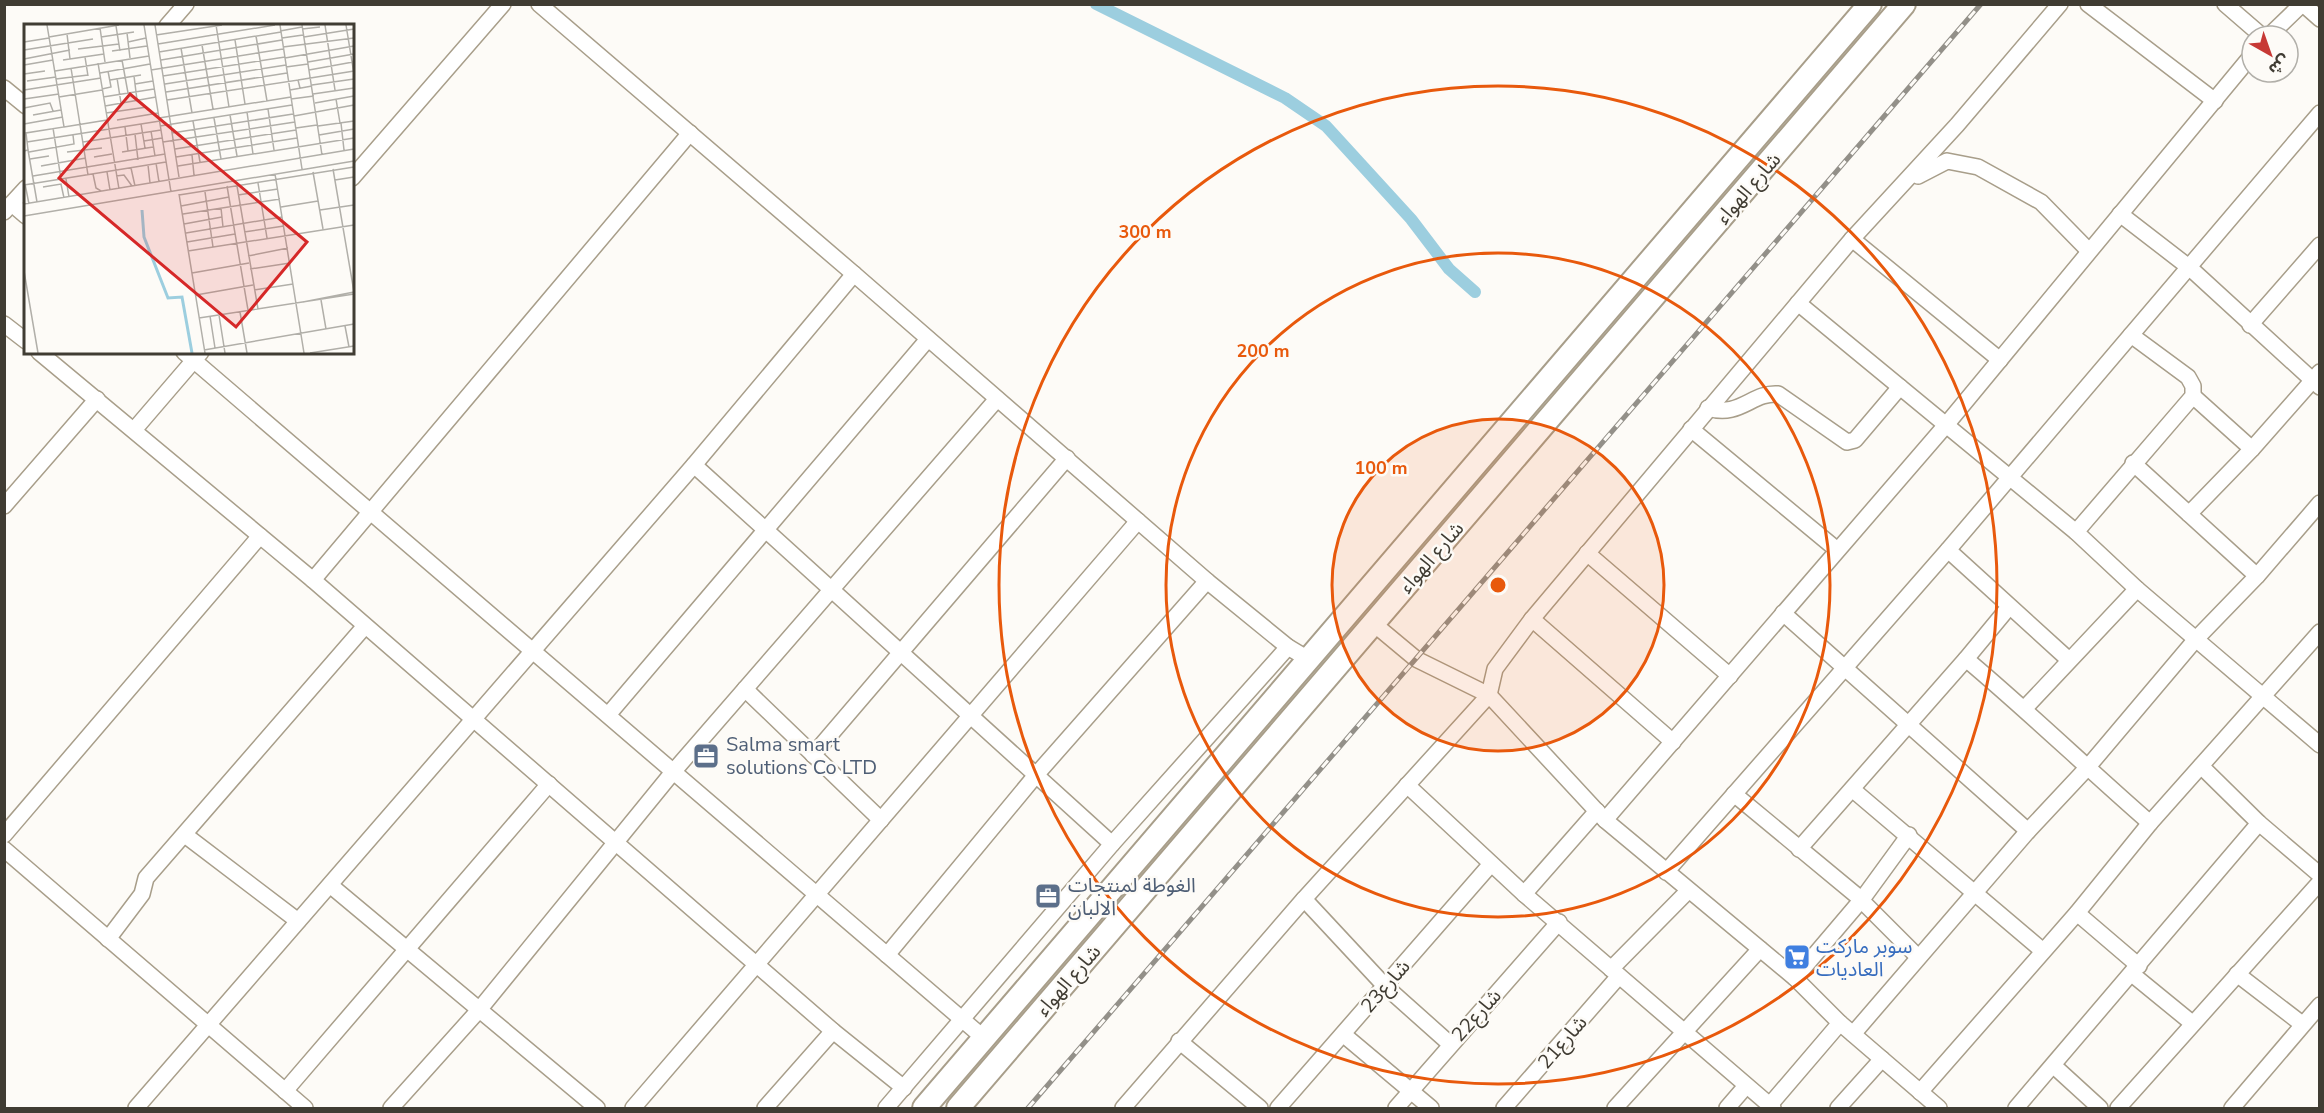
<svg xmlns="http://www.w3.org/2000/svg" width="2324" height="1113" viewBox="0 0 2324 1113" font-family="'Nunito Sans','Noto Sans Arabic',sans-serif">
<rect width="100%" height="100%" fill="#fdfbf7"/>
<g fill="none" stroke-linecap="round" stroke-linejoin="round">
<path stroke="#9ccedf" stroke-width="12" d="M 1096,4 L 1285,98 L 1326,126 L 1411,219 L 1449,269 L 1475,292"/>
<defs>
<g id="minor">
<path d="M 539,4 L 854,274 L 1207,581 L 1288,647 L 1308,659"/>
<path d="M 2088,4 L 2215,101"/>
<path d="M 2225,4 L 2262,36"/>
<path d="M 2303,4 L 2320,19"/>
<path d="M 167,26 L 186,4"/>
<path d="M 2269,36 L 2302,4"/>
<path d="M 4,88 L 26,106"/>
<path d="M 1918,176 L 1947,161 L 1978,167 L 2041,202 L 2088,250"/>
<path d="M 352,178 L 503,4"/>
<path d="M 12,204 L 26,216"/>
<path d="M 4,212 L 26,188"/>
<path d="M 2120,214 L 2190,268 L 2320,387"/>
<path d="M 1852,239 L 2000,360"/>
<path d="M 1798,303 L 2076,532 L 2137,589 L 2320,745"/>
<path d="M 4,324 L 26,341"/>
<path d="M 2250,325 L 2320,245"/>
<path d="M 39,352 L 313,580 L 833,1031 L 904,1088"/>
<path d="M 184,352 L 985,1039"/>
<path d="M 2193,396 L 2252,449"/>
<path d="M 1708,408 C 1740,418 1752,392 1778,394 L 1847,442 L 1855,440 L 1900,387"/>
<path d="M 1691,429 L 1836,549"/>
<path d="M 134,430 L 201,352"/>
<path d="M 2133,463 L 2257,576"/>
<path d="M 694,465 L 1112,844"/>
<path d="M 4,506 L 97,399"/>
<path d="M 2189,514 L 2252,449 L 2320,372"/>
<path d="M 2076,532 L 2193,396 L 2193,386 L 2188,377 L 2131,335"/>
<path d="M 1948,550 L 2069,660"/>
<path d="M 1587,553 L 1730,676"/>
<path d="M 313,580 L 690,133"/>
<path d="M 1783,613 L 2028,831"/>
<path d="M 1532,619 L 1673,742"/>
<path d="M 1374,624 L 1416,659 L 1489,695 L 1605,820 L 1795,978 L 1840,1023 L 1939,1108"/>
<path d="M 1966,659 C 2029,712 2088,769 2150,823"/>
<path d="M 745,689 L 881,820"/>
<path d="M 2025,708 L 2137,589"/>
<path d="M 608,715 L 928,339"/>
<path d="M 813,755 L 1067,458"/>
<path d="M 2201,766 L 2259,823 L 2320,875"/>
<path d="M 1407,785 L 1524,894 L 1773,1108"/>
<path d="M 1852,789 L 2043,951"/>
<path d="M 1734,794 L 1856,895 L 1918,957"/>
<path d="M 1605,820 L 1946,425 L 2252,55"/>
<path d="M 4,835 L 260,536"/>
<path d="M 185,835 L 298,921"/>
<path d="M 4,849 L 305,1108"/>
<path d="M 1799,849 L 1966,659 L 2009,607"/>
<path d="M 1666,872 L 1948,550 L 2320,113"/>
<path d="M 330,885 L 597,1108"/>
<path d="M 1524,894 L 1597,811"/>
<path d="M 1304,899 L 1385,986 L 1450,1044"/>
<path d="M 2077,913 L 2139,966"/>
<path d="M 108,939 L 142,894 L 146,878 L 365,626"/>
<path d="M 887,955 L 1036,775 L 1207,581"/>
<path d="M 1611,969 L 1688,891"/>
<path d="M 2132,974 L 2192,1023"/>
<path d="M 2237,974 L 2302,1024"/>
<path d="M 1795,978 L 1863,898 L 1909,835"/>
<path d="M 1853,1034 L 2028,831 L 2087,768 L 2196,639 L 2257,576 L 2320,503"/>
<path d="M 1344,1035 L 1431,1108"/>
<path d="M 1179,1041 L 1260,1108"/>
<path d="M 2054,1066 L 2100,1108"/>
<path d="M 285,1091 L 549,784"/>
<path d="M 1920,1092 L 2077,913 L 2150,823 L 2320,632"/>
<path d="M 1769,1106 L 1840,1023"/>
<path d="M 136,1108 L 694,465 L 854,274"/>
<path d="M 391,1108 L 479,1010 L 673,772 L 997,399"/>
<path d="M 633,1108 L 1138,521"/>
<path d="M 765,1108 L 833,1031"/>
<path d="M 886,1108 L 1112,844 L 1288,647"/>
<path d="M 1123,1108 L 1304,899 L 1489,695 L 1495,669 L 1532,619 L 1852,239 L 1957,125 L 2060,4"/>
<path d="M 1278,1108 L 1491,864"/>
<path d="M 1396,1108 L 1559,922"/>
<path d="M 1504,1108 L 1619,976"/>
<path d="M 1615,1108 L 1760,949"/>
<path d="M 1727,1108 L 1746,1086"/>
<path d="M 1838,1108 L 1882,1059"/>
<path d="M 2016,1108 L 2259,823"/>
<path d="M 2118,1108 L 2320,882"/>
<path d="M 2232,1108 L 2320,1005"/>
</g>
<g id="highway">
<path d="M 924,1108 L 1870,4"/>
<path d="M 958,1108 L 1904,4"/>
</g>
</defs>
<use href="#minor" stroke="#a89e8a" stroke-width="18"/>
<use href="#highway" stroke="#a89e8a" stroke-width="26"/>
<use href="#minor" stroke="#fff" stroke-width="15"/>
<use href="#highway" stroke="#fff" stroke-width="22"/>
<defs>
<path id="rail" d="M 1028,1108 L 1981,4"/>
</defs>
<use href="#rail" stroke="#939089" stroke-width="5"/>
<use href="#rail" stroke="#fdfbf7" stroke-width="3" stroke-dasharray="9" stroke-linecap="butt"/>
</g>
<circle cx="1498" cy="585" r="166" fill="#e8590c" fill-opacity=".12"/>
<g fill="none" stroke="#e8590c" stroke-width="3">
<circle cx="1498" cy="585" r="166"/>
<circle cx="1498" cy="585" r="332"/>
<circle cx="1498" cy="585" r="499"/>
</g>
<defs>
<symbol id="office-square" viewBox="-11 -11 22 22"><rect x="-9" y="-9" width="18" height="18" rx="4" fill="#5c6f8a" stroke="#fdfbf7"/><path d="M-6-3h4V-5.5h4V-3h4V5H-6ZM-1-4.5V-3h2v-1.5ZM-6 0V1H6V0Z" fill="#fff"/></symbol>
<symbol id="supermarket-square" viewBox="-11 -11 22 22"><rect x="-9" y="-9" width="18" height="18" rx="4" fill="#3f7fe0" stroke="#fdfbf7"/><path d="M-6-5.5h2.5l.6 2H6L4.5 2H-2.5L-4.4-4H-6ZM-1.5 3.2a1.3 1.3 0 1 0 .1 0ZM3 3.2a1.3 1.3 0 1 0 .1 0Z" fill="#fff"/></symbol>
</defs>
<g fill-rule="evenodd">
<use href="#office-square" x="691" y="741" width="30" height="30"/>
<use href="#office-square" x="1033" y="881" width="30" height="30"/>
<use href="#supermarket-square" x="1782" y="942" width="30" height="30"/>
</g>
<g text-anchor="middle" stroke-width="5" stroke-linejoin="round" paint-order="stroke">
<g font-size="20" fill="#403c33" stroke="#fdfbf7">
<text transform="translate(1748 188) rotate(-49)" y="7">شارع الهواء</text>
<text transform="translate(1431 557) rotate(-49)" y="7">شارع الهواء</text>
<text transform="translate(1068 980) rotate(-49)" y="7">شارع الهواء</text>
<text transform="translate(1385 986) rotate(-49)" y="7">شارع23</text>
<text transform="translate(1476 1015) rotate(-48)" y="7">شارع22</text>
<text transform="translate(1562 1042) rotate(-49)" y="7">شارع21</text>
</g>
<g font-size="20" fill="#4e5e75" stroke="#fdfbf7" text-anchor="start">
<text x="726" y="751">Salma smart<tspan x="726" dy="23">solutions Co LTD</tspan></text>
<text x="1068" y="892">الغوطة لمنتجات<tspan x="1068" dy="23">الالبان</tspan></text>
</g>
<g font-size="20" fill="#366cbe" stroke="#fdfbf7" text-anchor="start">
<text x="1816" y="953">سوبر ماركت<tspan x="1816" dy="23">العاديات</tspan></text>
</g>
</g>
<g transform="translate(24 24)">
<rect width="330" height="330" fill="#fdfbf7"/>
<path fill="none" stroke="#9ccedf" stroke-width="3" d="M 118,186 L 120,213 L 144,274 L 158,273 L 168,329"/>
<path fill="none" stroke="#b1afa9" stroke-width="1.5" d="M 120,1 L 147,168M 131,1 L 155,153M 192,1 L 205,83M 256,1 L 278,145M 278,1 L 298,131M 301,1 L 311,66M 322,1 L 330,50M 92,2 L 96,27M 76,4 L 81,38M 278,5 L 296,3M 256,7 L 278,3M 103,9 L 106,34M 43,10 L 46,35M 132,11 L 198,1M 232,12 L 243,77M 25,13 L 95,1M 77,13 L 110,8M 280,13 L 330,5M 258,14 L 279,11M 211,16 L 221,80M 0,18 L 25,14M 104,18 L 122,14M 134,20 L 251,1M 178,21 L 189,85M 259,23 L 330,14M 157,24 L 168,89M 54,25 L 95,20M 0,26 L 69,15M 88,27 L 123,22M 135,28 L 257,8M 61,33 L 64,52M 261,34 L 330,22M 0,35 L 46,26M 39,36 L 80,30M 98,36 L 104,69M 137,36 L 258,16M 284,38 L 330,30M 74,39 L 95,165M 0,41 L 29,36M 262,43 L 284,40M 47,44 L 64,151M 127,46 L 259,25M 285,46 L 329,38M 31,47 L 125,32M 76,49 L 126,40M 0,50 L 21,47M 110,52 L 113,76M 139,52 L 261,33M 93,54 L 97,79M 32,55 L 64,51M 86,56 L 117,51M 274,56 L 330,47M 3,57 L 32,53M 111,60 L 129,57M 141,60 L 262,41M 288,61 L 330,55M 78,65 L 87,63 L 84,47M 0,66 L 77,54M 266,66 L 288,62M 142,68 L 263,49M 289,70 L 330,64M 35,73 L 78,66M 79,73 L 130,65M 0,75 L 35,70M 267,75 L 290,72M 312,75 L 316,99M 143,76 L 274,56 L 276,64M 291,79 L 330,72M 81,82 L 132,73M 0,84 L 26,79 L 29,87M 244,85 L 250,126M 223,88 L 229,130M 82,89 L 123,83M 9,91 L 37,86M 206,91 L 213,132M 270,92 L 330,81M 135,94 L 267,73M 190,94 L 197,135M 93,96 L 134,89M 169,97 L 176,138M 317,99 L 320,126M 0,100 L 39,93M 117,100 L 121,124M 136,102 L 268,81M 294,102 L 330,97M 40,103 L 83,96M 101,103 L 104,127M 29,104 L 37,155M 272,104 L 293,101M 127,107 L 131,132M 148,109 L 269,90M 111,110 L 114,136M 295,111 L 330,105M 120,117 L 138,114M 3,118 L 136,97M 59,118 L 137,106M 139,118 L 271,98M 151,125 L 272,106M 4,126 L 13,178M 0,127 L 4,126 L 2,109 L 40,103 L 23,1M 5,128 L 50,120 L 49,111M 43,128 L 78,124M 98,128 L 129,123M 168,131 L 170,151M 70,133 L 88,130M 152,133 L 273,114M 6,135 L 25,132M 132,139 L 135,158M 124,141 L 126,159M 17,142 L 62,134M 154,142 L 330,114M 107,144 L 111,162M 309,145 L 330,268M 83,148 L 86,166M 289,148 L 299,205M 69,150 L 72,164 L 77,167M 251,150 L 280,329M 9,152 L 141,130M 92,152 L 100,151 L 108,162M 42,155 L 45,173M 311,156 L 330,153M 234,159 L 243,214M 1,160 L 5,180M 0,161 L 142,138M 203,162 L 224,286M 213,162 L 234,285M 19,163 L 37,160 L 40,174M 181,168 L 189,223M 155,170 L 181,329M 155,171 L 330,143M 214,171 L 254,165M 0,180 L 330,125M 157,182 L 205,173M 257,183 L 294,177M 197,184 L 199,203M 296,186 L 330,181M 159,190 L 256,175M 0,192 L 330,137M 160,200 L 198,193M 220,208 L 260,202M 162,209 L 258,193M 163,218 L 211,210M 164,227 L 330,201M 224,232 L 264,224M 226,245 L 266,239M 0,247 L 14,329M 168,249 L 225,239M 230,266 L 269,260M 172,271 L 229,261M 297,276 L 302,305M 279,278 L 330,268M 216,288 L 223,329M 195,291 L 201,329M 186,292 L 191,324M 175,294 L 330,270M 321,302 L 325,323M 180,326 L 330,300M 286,329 L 330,322"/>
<path fill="#d62828" fill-opacity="0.15" stroke="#d62828" stroke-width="3" d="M 106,70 L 283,218 L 212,303 L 35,154 Z"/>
<rect width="330" height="330" fill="none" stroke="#403c33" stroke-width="3"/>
</g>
<circle cx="1498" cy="585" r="9" fill="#e8590c" stroke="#fdfbf7" stroke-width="3"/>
<g font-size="18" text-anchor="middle" font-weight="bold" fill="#e8590c" stroke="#fdfbf7" stroke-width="5" stroke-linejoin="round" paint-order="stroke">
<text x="1145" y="238">300 m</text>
<text x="1263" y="357">200 m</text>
<text x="1381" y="474">100 m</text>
</g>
<rect width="2324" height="1113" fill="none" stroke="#403c33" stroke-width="12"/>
<g transform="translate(2270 54) rotate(140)"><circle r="28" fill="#fdfbf7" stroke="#b1afa9" stroke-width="1.5"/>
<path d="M0-4.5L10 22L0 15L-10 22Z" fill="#c73935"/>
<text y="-9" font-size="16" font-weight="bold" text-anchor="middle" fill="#403c33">ش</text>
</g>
</svg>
